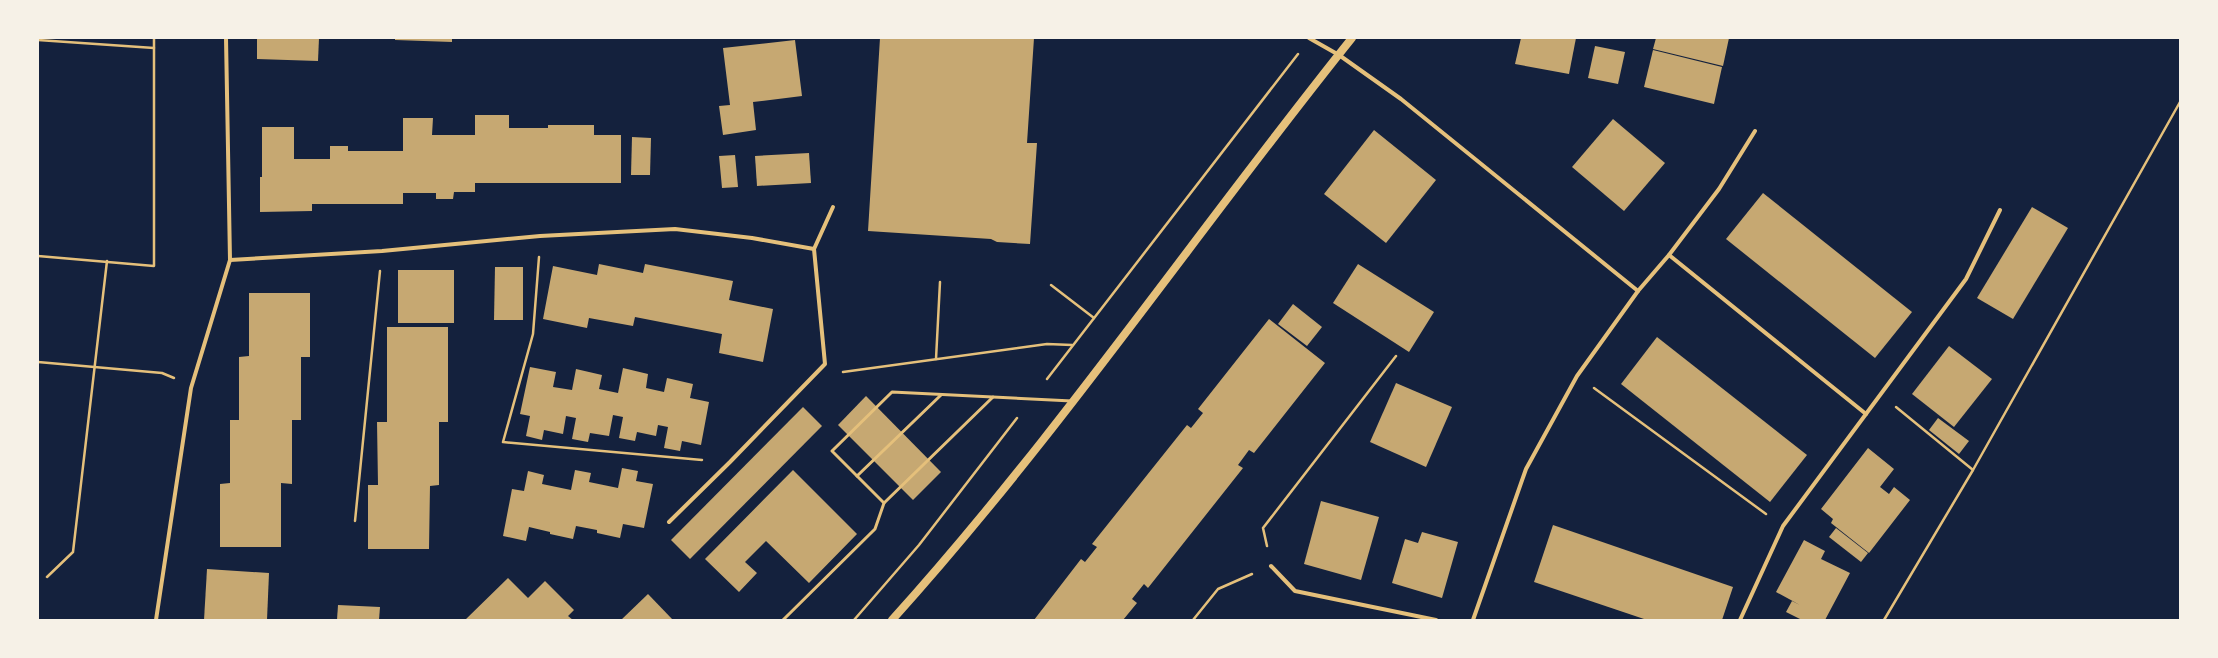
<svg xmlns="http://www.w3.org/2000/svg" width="2218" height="658" viewBox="0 0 2218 658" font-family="'Fira Sans',sans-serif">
<rect width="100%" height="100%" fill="#14213d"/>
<g fill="#c6a872">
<path d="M 257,38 L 319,38 L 318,61 L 257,59 Z"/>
<path d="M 395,38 L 452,38 L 452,42 L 395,40 Z"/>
<path d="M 880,38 L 1034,38 L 1027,143 L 1037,143 L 1030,244 L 997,242 L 991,239 L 868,231 Z"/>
<path d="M 1521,38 L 1576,38 L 1569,74 L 1515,64 Z"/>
<path d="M 1656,38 L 1729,38 L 1723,66 L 1653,49 Z"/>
<path d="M 795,40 L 802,96 L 753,102 L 756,130 L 723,135 L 719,106 L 730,105 L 723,48 Z"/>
<path d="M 1595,46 L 1625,52 L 1618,84 L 1588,78 Z"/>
<path d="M 1653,50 L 1722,67 L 1714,104 L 1644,87 Z"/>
<path d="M 475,115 L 509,115 L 509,128 L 548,128 L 548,125 L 594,125 L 594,135 L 621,135 L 621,183 L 475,183 L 475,192 L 454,192 L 453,199 L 436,199 L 436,193 L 403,193 L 403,204 L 312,204 L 312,211 L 260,212 L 260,177 L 262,177 L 262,127 L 294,127 L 294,159 L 330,159 L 330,146 L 348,146 L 348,151 L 403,151 L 403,118 L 433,118 L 432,135 L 475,135 Z"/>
<path d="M 1613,119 L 1665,163 L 1624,211 L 1572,167 Z"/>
<path d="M 1374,130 L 1436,180 L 1386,243 L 1324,194 Z"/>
<path d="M 632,137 L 651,138 L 650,175 L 631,175 Z"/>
<path d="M 809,153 L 811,183 L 757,186 L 755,156 Z"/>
<path d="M 735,155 L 738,187 L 722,188 L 719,156 Z"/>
<path d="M 1763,193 L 1912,312 L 1875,358 L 1726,239 Z"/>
<path d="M 2032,207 L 2068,228 L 2013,319 L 1977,298 Z"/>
<path d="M 599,264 L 643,273 L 645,264 L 733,281 L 729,300 L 773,309 L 763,362 L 719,353 L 722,334 L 635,317 L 633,326 L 589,318 L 587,328 L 543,319 L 553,266 L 597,275 Z"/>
<path d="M 1358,264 L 1434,312 L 1409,352 L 1333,303 Z"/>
<path d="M 495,267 L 523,267 L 523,320 L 494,320 Z"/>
<rect x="398" y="270" width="56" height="53"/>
<path d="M 249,293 L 310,293 L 310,357 L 301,357 L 301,420 L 292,420 L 292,484 L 281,483 L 281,547 L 220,547 L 220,484 L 230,483 L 230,420 L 239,420 L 239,357 L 249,356 Z"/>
<path d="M 1293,304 L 1322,327 L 1307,346 L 1278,324 Z"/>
<path d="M 1269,319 L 1325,363 L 1254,453 L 1249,450 L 1238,465 L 1243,468 L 1148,588 L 1144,584 L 1132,599 L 1137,603 L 1123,620 L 1034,620 L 1081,559 L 1085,562 L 1097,547 L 1092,544 L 1187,425 L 1191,428 L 1203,413 L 1198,409 Z"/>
<path d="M 387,327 L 448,327 L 448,422 L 439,422 L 439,485 L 430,486 L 429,549 L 368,549 L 368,485 L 378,485 L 377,422 L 387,422 Z"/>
<path d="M 1657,337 L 1807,455 L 1770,502 L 1621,384 Z"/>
<path d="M 1949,346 L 1992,379 L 1954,427 L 1912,394 Z"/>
<path d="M 530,367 L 556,372 L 553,387 L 572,390 L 576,369 L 602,375 L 599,389 L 618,393 L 623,368 L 648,374 L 646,388 L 664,392 L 667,378 L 693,384 L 690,398 L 709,402 L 701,445 L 682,441 L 680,451 L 664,448 L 668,427 L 658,425 L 656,436 L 637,432 L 635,441 L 619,438 L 623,417 L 613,415 L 609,436 L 590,433 L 588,442 L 572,439 L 576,418 L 566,416 L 563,434 L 544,430 L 542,440 L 526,436 L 530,416 L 520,414 Z"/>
<path d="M 1396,383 L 1452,407 L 1426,467 L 1370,442 Z"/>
<path d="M 866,396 L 941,472 L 913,500 L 838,425 Z"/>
<path d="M 803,407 L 822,426 L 690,559 L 671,540 Z"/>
<path d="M 1938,418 L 1969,441 L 1959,454 L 1929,430 Z"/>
<path d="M 1868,448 L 1894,469 L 1880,487 L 1889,494 L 1894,487 L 1910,500 L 1869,553 L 1831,523 L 1833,519 L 1821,509 Z"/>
<path d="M 622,468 L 638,471 L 636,481 L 653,484 L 644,528 L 623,524 L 620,538 L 597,533 L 597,530 L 576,526 L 573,539 L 550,534 L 550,532 L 529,527 L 526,541 L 503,536 L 512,489 L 524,491 L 528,471 L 544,475 L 542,484 L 571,490 L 575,470 L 591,473 L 589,482 L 618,488 Z"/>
<path d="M 793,470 L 857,534 L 809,583 L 766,541 L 745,562 L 757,573 L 739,592 L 705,559 Z"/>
<path d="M 1321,501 L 1379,517 L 1361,580 L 1304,564 Z"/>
<path d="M 1553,525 L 1733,587 L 1722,620 L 1647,620 L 1534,582 Z"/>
<path d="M 1836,528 L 1868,553 L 1861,562 L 1829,537 Z"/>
<path d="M 1422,532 L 1458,542 L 1442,598 L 1392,583 L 1405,539 L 1418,543 Z"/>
<path d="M 1804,540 L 1825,551 L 1821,559 L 1850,573 L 1825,620 L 1802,620 L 1786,612 L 1792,601 L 1800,605 L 1776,592 Z"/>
<path d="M 207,569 L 269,573 L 267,620 L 204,620 Z"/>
<path d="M 508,578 L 528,598 L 545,581 L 574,610 L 568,616 L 573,620 L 465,620 Z"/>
<path d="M 648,594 L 673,620 L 621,620 Z"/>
<path d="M 338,605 L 380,607 L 379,620 L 337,620 Z"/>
</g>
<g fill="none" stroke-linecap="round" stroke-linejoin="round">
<g stroke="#e5c07b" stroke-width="2.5">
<path d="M 38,40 L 154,48"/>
<path d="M 38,256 L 154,266 L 154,38"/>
<path d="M 539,257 L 533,334 L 503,442 L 702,460"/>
<path d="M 1051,285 L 1094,318"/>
<path d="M 936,359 L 940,282"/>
<path d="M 38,362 L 162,373 L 174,378"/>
<path d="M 843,372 L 1047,344 L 1072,345"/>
<path d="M 1047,379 L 1298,54"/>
<path d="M 1594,388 L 1766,514"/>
<path d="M 1896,407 L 1973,470"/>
<path d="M 355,521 L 380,271"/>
<path d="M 1267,546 L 1263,528 L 1396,356"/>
<path d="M 47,577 L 73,552 L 107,261"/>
<path d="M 854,620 L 919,545 L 1017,418"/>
<path d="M 1193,620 L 1218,589 L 1252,574"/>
<path d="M 1884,620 L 1973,470 L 2180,102"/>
</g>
<g stroke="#e5c07b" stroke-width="3">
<path d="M 857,476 L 941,395"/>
<path d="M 884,503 L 993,397"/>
<path d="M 783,620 L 875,529 L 884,503 L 832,451 L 892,392 L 1072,401"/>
</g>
<g stroke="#e5c07b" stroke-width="4">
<path d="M 1309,38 L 1339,55 L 1401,99 L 1638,291"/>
<path d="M 814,249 L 833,207"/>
<path d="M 1669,255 L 1866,414"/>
<path d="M 230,260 L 382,251 L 540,236 L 675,229 L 752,238 L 814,249 L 825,364 L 730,462 L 669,522"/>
<path d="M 1271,566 L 1295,591 L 1436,620"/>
<path d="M 156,620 L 191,388 L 230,260 L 226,38"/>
<path d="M 1473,620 L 1526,469 L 1577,376 L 1638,291 L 1669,255 L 1719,189 L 1755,131"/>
<path d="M 1740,620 L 1783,526 L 1966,279 L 2000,210"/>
</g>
<path stroke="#e5c07b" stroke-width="8" d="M 892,620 C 1058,436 1197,231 1352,38"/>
</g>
<rect width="2218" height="658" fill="none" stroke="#f6f1e7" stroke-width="78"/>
</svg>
